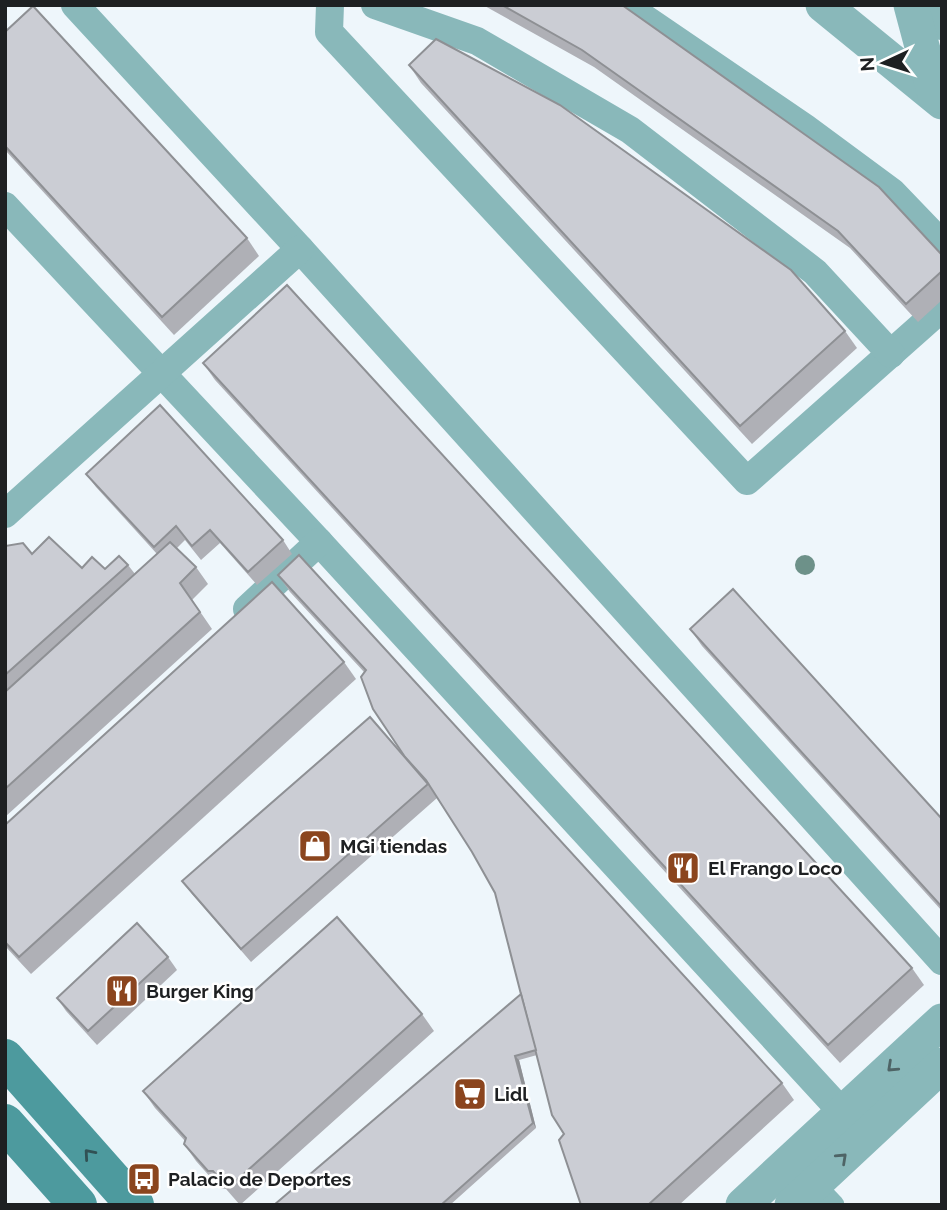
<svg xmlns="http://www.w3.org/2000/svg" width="947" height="1210" viewBox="0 0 947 1210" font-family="Raleway,sans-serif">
<rect width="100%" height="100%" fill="#eef6fb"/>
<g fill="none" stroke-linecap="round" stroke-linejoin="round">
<path stroke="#89b8ba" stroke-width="21" d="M 814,1184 L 834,1205"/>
<g stroke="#89b8ba" stroke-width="28">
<path d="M 75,5 L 300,249 L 942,961"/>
<path d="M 330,5 L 329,32 L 747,481 L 942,308"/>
<path d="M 375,5 L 477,41 L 630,130 L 815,272 L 891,354"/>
<path d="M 625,5 L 804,127 L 892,192 L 942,244"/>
<path d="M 923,5 L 942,26"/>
<path d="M 5,206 L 319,542 L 843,1113"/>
<path d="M 5,514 L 300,249"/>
<path d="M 247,609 L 319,542"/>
</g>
<g stroke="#89b8ba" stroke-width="35">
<path d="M 823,5 L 942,102"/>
<path d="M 911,5 L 935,95"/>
<path d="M 743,1205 L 942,1021"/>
<path d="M 792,1205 L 942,1065"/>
</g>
<g stroke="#4d9a9e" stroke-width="38">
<path d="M 5,1058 L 135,1205"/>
<path d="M 5,1123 L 78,1205"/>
</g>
</g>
<circle fill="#6d9189" cx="805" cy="565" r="10"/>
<g fill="#afb0b6">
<path d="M 483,5 L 622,5 L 942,255 L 942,300 L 918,322 L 850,248 L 594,67 Z"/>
<path d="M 5,32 L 247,238 L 259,256 L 174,335 L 5,150 Z"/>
<path d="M 409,65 L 845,331 L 857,348 L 752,444 L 421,83 Z"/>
<path d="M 203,363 L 912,968 L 924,985 L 840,1063 L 215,380 Z"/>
<path d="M 86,474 L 283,540 L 292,554 L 257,585 L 220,543 L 201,560 L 185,540 L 177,548 L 196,567 L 208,584 L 192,600 L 212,629 L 5,817 L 5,546 L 82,568 L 105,569 L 128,565 L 135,574 L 157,554 L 96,487 Z"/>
<path d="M 278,575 L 782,1083 L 794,1100 L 679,1205 L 581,1205 L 564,1134 L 537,1055 L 519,1060 L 536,1128 L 450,1205 L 274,1205 L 521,994 L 495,893 L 472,852 L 437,798 L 251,962 L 192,894 L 182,881 L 406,759 L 364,672 L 290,592 Z"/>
<path d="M 690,629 L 942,819 L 942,911 L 702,646 Z"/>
<path d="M 344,662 L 356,679 L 31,974 L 5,946 L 5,825 Z"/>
<path d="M 168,957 L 177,970 L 97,1045 L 66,1011 L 57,998 Z"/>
<path d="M 422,1014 L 434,1031 L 240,1205 L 226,1189 L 220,1188 L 196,1161 L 184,1144 L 185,1141 L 155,1108 L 143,1091 Z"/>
</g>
<path fill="#8e9094" d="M 515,1056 L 519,1060 L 536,1128 L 533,1123 Z"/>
<g fill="#cbcdd4" stroke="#8e9094" stroke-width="2">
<path d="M 502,5 L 622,5 L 879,187 L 942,255 L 942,271 L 906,304 L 838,231 L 582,50 Z"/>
<path d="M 33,6 L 247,238 L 162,317 L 5,146 L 5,32 Z"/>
<path d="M 436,39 L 560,105 L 791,270 L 845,331 L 740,426 L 409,65 Z"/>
<path d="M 287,285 L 912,968 L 828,1045 L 203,363 Z"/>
<path d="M 160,405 L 283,540 L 248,572 L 210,530 L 192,546 L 176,526 L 154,547 L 86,474 Z"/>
<path d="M 49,537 L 82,568 L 92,557 L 105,569 L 119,556 L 128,565 L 5,675 L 5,546 L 23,543 L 32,554 Z"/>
<path d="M 170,542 L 196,567 L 180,583 L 200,612 L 5,789 L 5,692 Z"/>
<path d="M 299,555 L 782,1083 L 648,1205 L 581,1205 L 559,1140 L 564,1134 L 552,1115 L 495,893 L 472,852 L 426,780 L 405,757 L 373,709 L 361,677 L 366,670 L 278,575 Z"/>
<path d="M 272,582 L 344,662 L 19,957 L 5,942 L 5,825 Z"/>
<path d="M 733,589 L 942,819 L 942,907 L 690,629 Z"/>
<path d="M 370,717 L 428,784 L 241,949 L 182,881 Z"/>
<path d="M 337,917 L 422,1014 L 228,1188 L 213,1171 L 208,1171 L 184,1144 L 186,1138 L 143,1091 Z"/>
<path d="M 137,923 L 168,957 L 88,1031 L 57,998 Z"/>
<path d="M 521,994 L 536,1050 L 515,1056 L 533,1123 L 441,1205 L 274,1205 Z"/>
</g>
<defs><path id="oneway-chevron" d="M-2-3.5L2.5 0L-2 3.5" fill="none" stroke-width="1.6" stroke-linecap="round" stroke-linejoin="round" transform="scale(1.75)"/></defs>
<g stroke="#4e6466">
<use href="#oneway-chevron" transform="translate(892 1067) rotate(137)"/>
<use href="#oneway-chevron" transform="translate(842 1158) rotate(-43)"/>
</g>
<use stroke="#315154" href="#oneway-chevron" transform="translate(89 1154) rotate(-131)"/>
<defs>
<symbol id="shop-square" viewBox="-11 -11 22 22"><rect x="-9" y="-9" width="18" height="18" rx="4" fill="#8b451e" stroke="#fff"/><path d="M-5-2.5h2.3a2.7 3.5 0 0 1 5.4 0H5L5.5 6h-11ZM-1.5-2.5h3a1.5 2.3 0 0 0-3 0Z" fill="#fff"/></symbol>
<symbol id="restaurant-square" viewBox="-11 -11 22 22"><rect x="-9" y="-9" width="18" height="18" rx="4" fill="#8b451e" stroke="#fff"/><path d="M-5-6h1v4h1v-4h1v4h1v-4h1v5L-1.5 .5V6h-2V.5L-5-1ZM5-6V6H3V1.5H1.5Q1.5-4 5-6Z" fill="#fff"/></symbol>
<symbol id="supermarket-square" viewBox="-11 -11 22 22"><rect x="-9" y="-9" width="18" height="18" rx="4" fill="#8b451e" stroke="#fff"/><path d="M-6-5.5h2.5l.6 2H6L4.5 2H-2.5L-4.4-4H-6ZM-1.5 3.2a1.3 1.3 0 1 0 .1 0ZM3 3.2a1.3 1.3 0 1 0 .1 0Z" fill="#fff"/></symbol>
<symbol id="bus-square" viewBox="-11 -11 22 22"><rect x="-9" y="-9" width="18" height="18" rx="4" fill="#8b451e" stroke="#fff"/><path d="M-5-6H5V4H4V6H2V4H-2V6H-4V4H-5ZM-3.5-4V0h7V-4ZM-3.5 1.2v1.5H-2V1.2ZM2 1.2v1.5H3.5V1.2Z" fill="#fff"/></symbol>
</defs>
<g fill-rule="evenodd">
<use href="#shop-square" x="296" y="827" width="38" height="38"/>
<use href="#restaurant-square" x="664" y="849" width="38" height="38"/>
<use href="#restaurant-square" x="103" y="972" width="38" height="38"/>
<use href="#supermarket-square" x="451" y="1075" width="38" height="38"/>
<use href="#bus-square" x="125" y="1160" width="38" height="38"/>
</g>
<g text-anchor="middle" stroke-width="5" stroke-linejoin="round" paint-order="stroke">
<g font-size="19" font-weight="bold" fill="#1e2022" stroke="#fff" text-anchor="start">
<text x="340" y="853">MGi tiendas</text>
<text x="708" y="875">El Frango Loco</text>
<text x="146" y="998">Burger King</text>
<text x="494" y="1101">Lidl</text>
<text x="168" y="1186">Palacio de Deportes</text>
</g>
</g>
<rect width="947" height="1210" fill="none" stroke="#1e2022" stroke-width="14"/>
<g transform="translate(884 63) rotate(266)" stroke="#ffffff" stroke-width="5" paint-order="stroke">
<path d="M0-5L12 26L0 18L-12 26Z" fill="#1e2022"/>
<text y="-10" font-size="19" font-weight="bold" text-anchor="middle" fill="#1e2022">N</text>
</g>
</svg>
